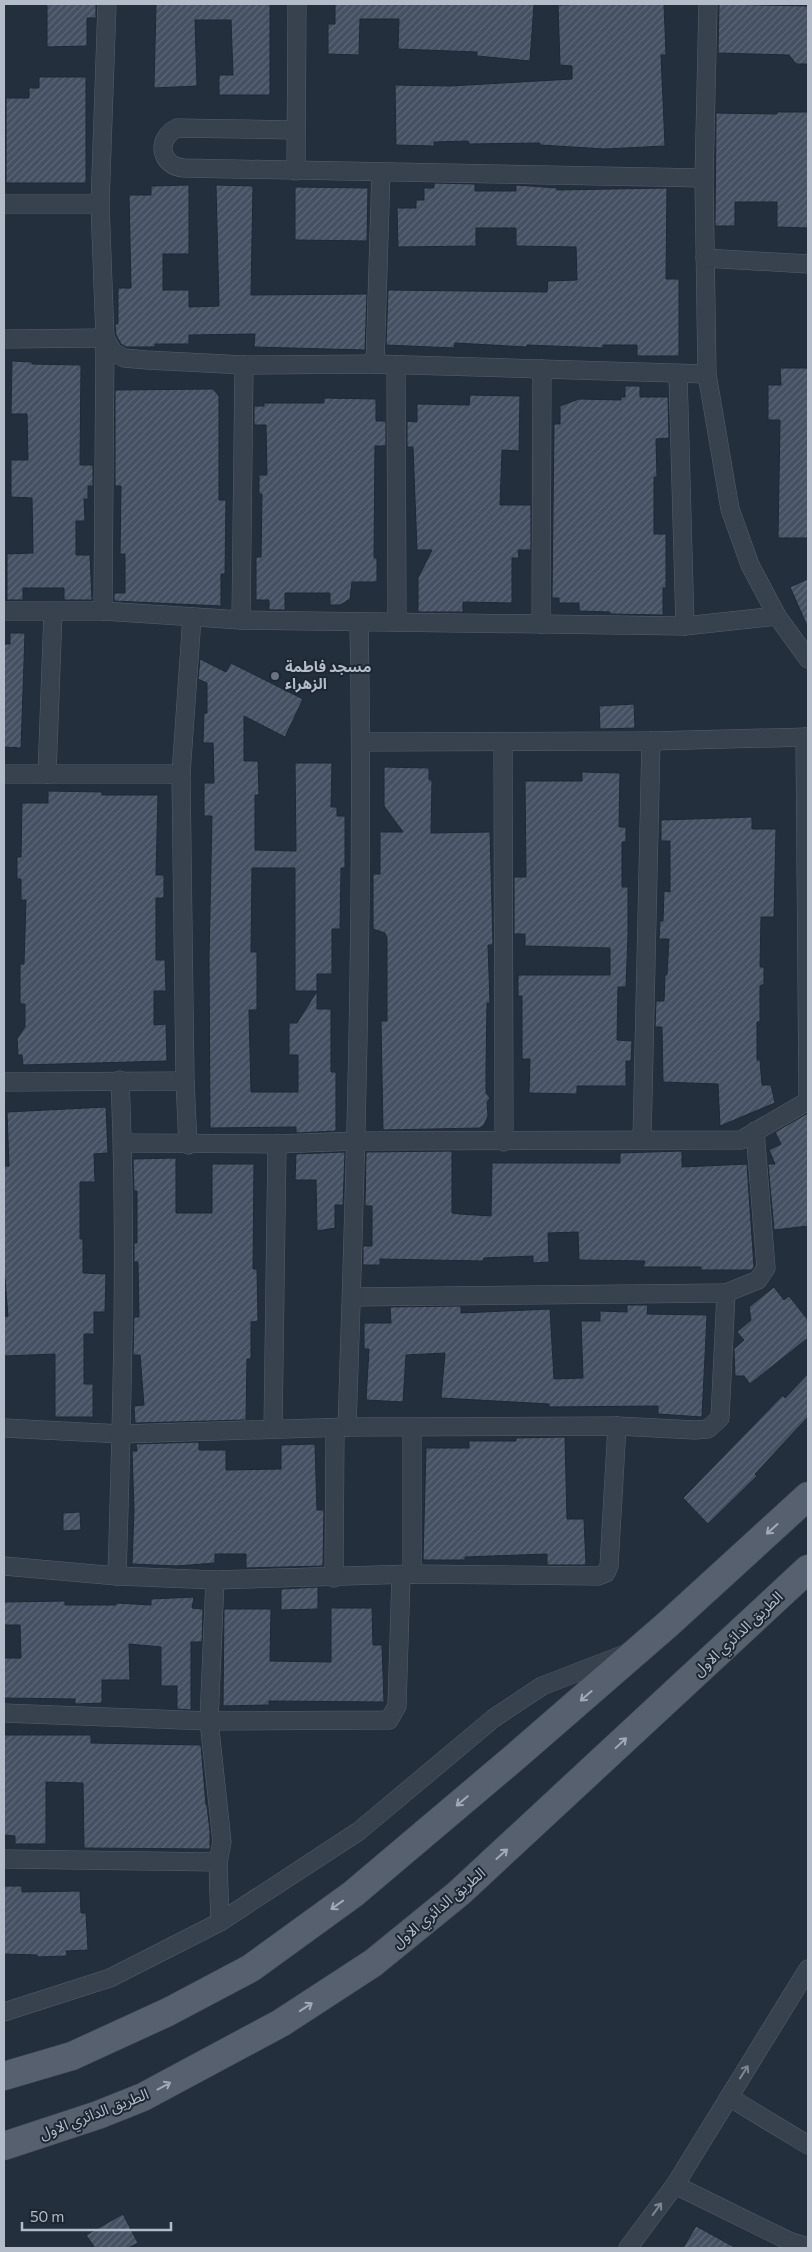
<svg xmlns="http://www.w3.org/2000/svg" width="812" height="2252" viewBox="0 0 812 2252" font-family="Commissioner,'Noto Sans Arabic',sans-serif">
<defs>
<pattern id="building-hatch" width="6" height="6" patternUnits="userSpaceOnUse" patternTransform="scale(1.25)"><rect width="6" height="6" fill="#455162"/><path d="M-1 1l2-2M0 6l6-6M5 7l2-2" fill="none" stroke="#5d6877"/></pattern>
</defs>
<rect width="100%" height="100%" fill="#242f3e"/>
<g fill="url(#building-hatch)" stroke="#1f2835" fill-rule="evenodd">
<path d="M 47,4 L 96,4 L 96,18 L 87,18 L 87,46 L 47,47 Z"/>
<path d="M 156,4 L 270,4 L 270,95 L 219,95 L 219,75 L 233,75 L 231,20 L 195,20 L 197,86 L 154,88 Z"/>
<path d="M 335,4 L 534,4 L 530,61 L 477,56 L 477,52 L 398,49 L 399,19 L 360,19 L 359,55 L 328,54 L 328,24 L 335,24 Z"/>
<path d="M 591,4 L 664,4 L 666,55 L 661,55 L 665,146 L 605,149 L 540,145 L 540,143 L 469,144 L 468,141 L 434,142 L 434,146 L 396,145 L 395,85 L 450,86 L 572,79 L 572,66 L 560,65 L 558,5 Z"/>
<path d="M 719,4 L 808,6 L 808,64 L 796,64 L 789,55 L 718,53 Z"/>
<path d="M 39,77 L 86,77 L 86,183 L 6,183 L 6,98 L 29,98 L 29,88 L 39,88 Z"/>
<path d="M 777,112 L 808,112 L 808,228 L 777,227 L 777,202 L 735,202 L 735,226 L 715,226 L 716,113 L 777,114 Z"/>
<path d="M 434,183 L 475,184 L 475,191 L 516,191 L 516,185 L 557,188 L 557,190 L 667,188 L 666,279 L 679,279 L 679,356 L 637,356 L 637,345 L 603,345 L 603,348 L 527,345 L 527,347 L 455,343 L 454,348 L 386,345 L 388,290 L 547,292 L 548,281 L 577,280 L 576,247 L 516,246 L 516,228 L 476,228 L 476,246 L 398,247 L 397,208 L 416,208 L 416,200 L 424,200 L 424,188 L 434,188 Z"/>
<path d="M 189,185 L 189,254 L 163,254 L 163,290 L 189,290 L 189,307 L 219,306 L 216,185 L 253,186 L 251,295 L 367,294 L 365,350 L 254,347 L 255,334 L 189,335 L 189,344 L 155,344 L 155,347 L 126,347 L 121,344 L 116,335 L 115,324 L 118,324 L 118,288 L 131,288 L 129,195 L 151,195 L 151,186 Z"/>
<path d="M 295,187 L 368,188 L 367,241 L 295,240 Z"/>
<path d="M 12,361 L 32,362 L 32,364 L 81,365 L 80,465 L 93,465 L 93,486 L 88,486 L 88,499 L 84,499 L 85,521 L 76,521 L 76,555 L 90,555 L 92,600 L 64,600 L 64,588 L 23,588 L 23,600 L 7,600 L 7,554 L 33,553 L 32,498 L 11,497 L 11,460 L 28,460 L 27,414 L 11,414 Z"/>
<path d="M 780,368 L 808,368 L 808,538 L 778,538 L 780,420 L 768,420 L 768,385 L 781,385 Z"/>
<path d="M 625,386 L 640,386 L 640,397 L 668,397 L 669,438 L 656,439 L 657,477 L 654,477 L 654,534 L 666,534 L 666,588 L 663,588 L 663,615 L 610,614 L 610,612 L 579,611 L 579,603 L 559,603 L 559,598 L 552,598 L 554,424 L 560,424 L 560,406 L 579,399 L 621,400 L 621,397 L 625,397 Z"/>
<path d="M 213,389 L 219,396 L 219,500 L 226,500 L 225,574 L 221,574 L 221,606 L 114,601 L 114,593 L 125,593 L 125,554 L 120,554 L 121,486 L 115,486 L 115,390 Z"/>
<path d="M 470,395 L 520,396 L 519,451 L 502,450 L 500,505 L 531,505 L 531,550 L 518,550 L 519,558 L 512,558 L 512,603 L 463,602 L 463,612 L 418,612 L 418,578 L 432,550 L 417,550 L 413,447 L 407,447 L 407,421 L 417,422 L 417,404 L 469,405 Z"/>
<path d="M 324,398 L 376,399 L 376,421 L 386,421 L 386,446 L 375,446 L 374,558 L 377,558 L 377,582 L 352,582 L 350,599 L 340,605 L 330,605 L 330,593 L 285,593 L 285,610 L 269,610 L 269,600 L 256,600 L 256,557 L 261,557 L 262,494 L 259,494 L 259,475 L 267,475 L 266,425 L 254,425 L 254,406 L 264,406 L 264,403 L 324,403 Z"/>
<path d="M 808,579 L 808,628 L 790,587 Z"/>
<path d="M 10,633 L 25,633 L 21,748 L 4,747 L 4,644 L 10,644 Z"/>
<path d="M 200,659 L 226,672 L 231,663 L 303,699 L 285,737 L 244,716 L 244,761 L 258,761 L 259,795 L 255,795 L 255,850 L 296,851 L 295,763 L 332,763 L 331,807 L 337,807 L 337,816 L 345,816 L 345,868 L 341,868 L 340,929 L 332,929 L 332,974 L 317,974 L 317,1009 L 331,1009 L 331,1072 L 336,1072 L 336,1131 L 296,1133 L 296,1127 L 210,1128 L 209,957 L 212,816 L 204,816 L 204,783 L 214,783 L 213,743 L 203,743 L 204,713 L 207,713 L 207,683 L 198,679 ZM 252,868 L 295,868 L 295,991 L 317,991 L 297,1023 L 289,1023 L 289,1055 L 298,1055 L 298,1092 L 251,1092 L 249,1010 L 257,1010 L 257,952 L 251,952 Z"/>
<path d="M 634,704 L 635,728 L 600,729 L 599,706 Z"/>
<path d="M 384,767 L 429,768 L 429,780 L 432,780 L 431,833 L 490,832 L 493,945 L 488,945 L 490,1003 L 487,1003 L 486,1070 L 486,1093 L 490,1098 L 487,1102 L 488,1116 L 484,1125 L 480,1128 L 383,1130 L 381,1021 L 387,1021 L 387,938 L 385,933 L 373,929 L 373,874 L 380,874 L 380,832 L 403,832 L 384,806 Z"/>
<path d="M 582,772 L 620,773 L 619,827 L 626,827 L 626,842 L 622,842 L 622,887 L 628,887 L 628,935 L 626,987 L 618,987 L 617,1040 L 632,1041 L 631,1061 L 626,1061 L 626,1086 L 577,1086 L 577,1094 L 529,1093 L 530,1059 L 522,1059 L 522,996 L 518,996 L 518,975 L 610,975 L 610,948 L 525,946 L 525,934 L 514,934 L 514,877 L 526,877 L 525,781 L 582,781 Z"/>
<path d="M 48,791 L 102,792 L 102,795 L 158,795 L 156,875 L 164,875 L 164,898 L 156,898 L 156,960 L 165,960 L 166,991 L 154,991 L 154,1025 L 166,1024 L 167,1061 L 23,1065 L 22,1055 L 18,1055 L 17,1039 L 25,1027 L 25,1004 L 20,1004 L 20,964 L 24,964 L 26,900 L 21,900 L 21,879 L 17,879 L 17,857 L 21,857 L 22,803 L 48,803 Z"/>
<path d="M 752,817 L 752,829 L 776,829 L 774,917 L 761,917 L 760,967 L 764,967 L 764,984 L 760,986 L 760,1022 L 757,1022 L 757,1060 L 760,1060 L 762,1085 L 771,1085 L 775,1103 L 720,1126 L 718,1084 L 663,1082 L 662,1027 L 655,1027 L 656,1001 L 664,1001 L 665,975 L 667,975 L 669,939 L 659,939 L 660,921 L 663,921 L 664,891 L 670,892 L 670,841 L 661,841 L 661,820 Z"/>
<path d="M 106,1107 L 108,1153 L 94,1154 L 95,1182 L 80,1182 L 80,1239 L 83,1239 L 83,1273 L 106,1274 L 105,1312 L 94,1312 L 94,1334 L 84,1334 L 84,1384 L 93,1384 L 93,1417 L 55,1417 L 55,1354 L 4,1356 L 4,1317 L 8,1316 L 4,1268 L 4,1166 L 9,1166 L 7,1112 Z"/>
<path d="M 808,1113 L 808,1226 L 774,1230 L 768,1164 L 775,1164 L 769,1150 L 781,1144 L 775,1132 Z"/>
<path d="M 452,1151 L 452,1213 L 460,1214 L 491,1216 L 492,1163 L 620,1163 L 620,1153 L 682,1151 L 682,1167 L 747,1164 L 754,1267 L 752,1270 L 701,1270 L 701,1267 L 643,1267 L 645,1261 L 579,1260 L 578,1232 L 548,1233 L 549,1262 L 533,1263 L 533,1256 L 484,1258 L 483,1261 L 380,1259 L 380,1265 L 363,1265 L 363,1246 L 372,1246 L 372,1206 L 365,1206 L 366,1152 Z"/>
<path d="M 345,1152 L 343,1205 L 335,1205 L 335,1228 L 317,1231 L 316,1180 L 295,1180 L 296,1154 Z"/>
<path d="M 176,1158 L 176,1213 L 212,1213 L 212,1164 L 254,1164 L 253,1269 L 257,1269 L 258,1321 L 251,1322 L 251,1359 L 247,1359 L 246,1420 L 135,1423 L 134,1406 L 144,1405 L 140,1355 L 133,1355 L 134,1317 L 139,1317 L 138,1262 L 134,1262 L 134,1243 L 137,1243 L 137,1191 L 134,1191 L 133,1159 Z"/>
<path d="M 774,1287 L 784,1300 L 789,1296 L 808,1320 L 808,1338 L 750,1384 L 744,1376 L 735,1376 L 734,1349 L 744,1340 L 737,1332 L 751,1320 L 749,1307 Z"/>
<path d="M 627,1305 L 648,1305 L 647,1314 L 707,1315 L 702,1417 L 658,1414 L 658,1406 L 549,1407 L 549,1404 L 441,1398 L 445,1353 L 406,1355 L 403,1402 L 366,1400 L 369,1349 L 364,1349 L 364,1323 L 391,1323 L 390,1307 L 461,1306 L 461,1313 L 550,1309 L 554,1379 L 583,1378 L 581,1321 L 600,1321 L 600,1311 L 627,1312 Z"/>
<path d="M 808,1374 L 808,1417 L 755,1474 L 757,1476 L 708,1524 L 683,1498 L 783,1395 L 785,1398 Z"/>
<path d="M 565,1437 L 567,1519 L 584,1519 L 586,1565 L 547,1565 L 547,1554 L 465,1557 L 465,1560 L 423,1560 L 426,1448 L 469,1448 L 469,1441 L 516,1441 L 516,1438 Z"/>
<path d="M 199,1442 L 199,1450 L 226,1450 L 226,1470 L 281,1469 L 281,1445 L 315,1444 L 317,1510 L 324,1510 L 323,1566 L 246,1568 L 246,1554 L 215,1554 L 215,1563 L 177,1566 L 132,1564 L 134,1509 L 132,1451 L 137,1451 L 136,1444 Z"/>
<path d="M 80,1512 L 81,1530 L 63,1531 L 63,1513 Z"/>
<path d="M 318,1587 L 318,1609 L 281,1610 L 281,1589 Z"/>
<path d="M 194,1597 L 192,1608 L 203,1609 L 202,1642 L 191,1642 L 191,1710 L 177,1709 L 177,1686 L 161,1686 L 161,1647 L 129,1644 L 130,1680 L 102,1680 L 102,1703 L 75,1704 L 75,1699 L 4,1698 L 4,1658 L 21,1658 L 20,1625 L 4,1625 L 4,1602 L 65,1601 L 65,1605 L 116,1605 L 116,1603 L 151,1605 L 151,1599 Z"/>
<path d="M 331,1608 L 372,1608 L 373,1645 L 382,1645 L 384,1702 L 269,1701 L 269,1705 L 223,1706 L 224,1609 L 271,1609 L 270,1661 L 331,1662 Z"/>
<path d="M 4,1735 L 91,1735 L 91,1743 L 201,1745 L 206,1805 L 207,1805 L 210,1832 L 210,1849 L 84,1848 L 83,1783 L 46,1782 L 46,1844 L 15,1844 L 15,1836 L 4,1835 Z"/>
<path d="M 4,1886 L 22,1886 L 22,1892 L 80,1891 L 81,1913 L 86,1913 L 88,1950 L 66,1951 L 67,1956 L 38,1957 L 37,1955 L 4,1954 Z"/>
<path d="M 123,2214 L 138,2243 L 128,2248 L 95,2248 L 86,2235 Z"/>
<path d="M 696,2226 L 736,2248 L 683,2248 Z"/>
</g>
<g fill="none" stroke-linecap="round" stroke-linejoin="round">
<defs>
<g id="minor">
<path d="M 708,4 L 704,178 L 707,374 L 730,509 L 750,565 L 777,616 L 808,659"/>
<path d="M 295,130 L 177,128 C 156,138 159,166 184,168 L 704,178"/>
<path d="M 296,171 L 297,4"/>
<path d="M 4,204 L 100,204"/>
<path d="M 705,258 L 808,264"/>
<path d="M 105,338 L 113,352 L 124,358 L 147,360 L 244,365 L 375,364 L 707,374"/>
<path d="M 4,339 L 105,338"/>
<path d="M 375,364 L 381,172"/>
<path d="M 396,365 L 397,622"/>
<path d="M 678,374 L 685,626"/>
<path d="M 4,611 L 103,611 L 241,620 L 685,626 L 777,616"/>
<path d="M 103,611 L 105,338 L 100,204 L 107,4"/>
<path d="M 241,620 L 244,365"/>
<path d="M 541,624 L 542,369"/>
<path d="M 805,737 L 808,1101"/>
<path d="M 361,742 L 651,741 L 808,737"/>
<path d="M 503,742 L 504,1142"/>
<path d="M 4,774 L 181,774"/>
<path d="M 47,774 L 53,613"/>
<path d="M 4,1082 L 185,1081"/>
<path d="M 642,1139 L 651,741"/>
<path d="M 123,1143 L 277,1144 L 357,1141 L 741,1140 L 808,1101"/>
<path d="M 188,1145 L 185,1081 L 181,774 L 192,617"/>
<path d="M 352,1297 L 726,1293"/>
<path d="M 347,1427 C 356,1159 364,891 359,622"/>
<path d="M 4,1428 L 122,1434 L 347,1427 L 617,1426 L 695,1430 L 708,1429 L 720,1418 L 726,1293 L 758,1280 L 766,1268 L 755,1131"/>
<path d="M 412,1428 L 412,1574"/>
<path d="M 273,1429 L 277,1144"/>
<path d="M 4,1566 L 117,1576 L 215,1580 L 412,1574 L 598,1576 L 606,1573 L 609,1566 L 617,1426"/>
<path d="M 117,1576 C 122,1411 127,1245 120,1080"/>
<path d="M 334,1578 L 335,1428"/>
<path d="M 215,1580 L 209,1721 L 222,1842 L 218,1862"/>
<path d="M 4,1713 L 209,1721 L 389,1720 L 397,1706 L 401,1576"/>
<path d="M 4,1859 L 218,1862 L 220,1922"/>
<path d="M 4,2012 L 110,1978 L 220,1922 L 359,1831 L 494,1718 L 542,1686 L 625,1654"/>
<path d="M 729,2097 L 808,2145"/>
<path d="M 675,2185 L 789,2241 L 808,2247"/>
<path d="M 628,2248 L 675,2185 L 808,1969"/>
</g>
<g id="primary">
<path d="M 4,2076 L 72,2056 L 168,2012 L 251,1968 L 353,1894 L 515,1757 L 668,1624 L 808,1496"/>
<path d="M 4,2146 L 98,2115 L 143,2097 L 281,2023 L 373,1963 L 459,1893 L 808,1569"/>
</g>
</defs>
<use href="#minor" stroke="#565f6c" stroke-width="19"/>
<use href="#primary" stroke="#414a57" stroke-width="29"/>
<use href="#minor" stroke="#38414e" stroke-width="18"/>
<use href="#primary" stroke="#56606e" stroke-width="28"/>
</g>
<defs><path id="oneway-shaft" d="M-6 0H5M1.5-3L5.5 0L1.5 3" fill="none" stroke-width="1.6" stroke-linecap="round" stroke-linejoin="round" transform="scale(1.25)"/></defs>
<g stroke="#a1aab7">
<use href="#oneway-shaft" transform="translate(772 1529) rotate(138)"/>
<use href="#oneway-shaft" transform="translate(586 1696) rotate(139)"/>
<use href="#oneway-shaft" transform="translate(621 1743) rotate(-43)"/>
<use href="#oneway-shaft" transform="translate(462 1801) rotate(140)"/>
<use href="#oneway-shaft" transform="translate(502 1854) rotate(-42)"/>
<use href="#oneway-shaft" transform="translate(337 1905) rotate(144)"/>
<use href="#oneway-shaft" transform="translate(306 2007) rotate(-33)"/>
<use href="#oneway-shaft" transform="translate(164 2086) rotate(-28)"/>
</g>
<g stroke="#7c8592">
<use href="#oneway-shaft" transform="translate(744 2072) rotate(-58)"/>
<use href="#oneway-shaft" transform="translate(657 2209) rotate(-54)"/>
</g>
<circle fill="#6b7280" stroke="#1d2633" stroke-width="2" cx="275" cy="676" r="5"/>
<g text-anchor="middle" stroke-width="4" stroke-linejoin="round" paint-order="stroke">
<g font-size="15" font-weight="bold" fill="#b4bcc9" stroke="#1d2633" text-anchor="start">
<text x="285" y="672">مسجد فاطمة<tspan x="285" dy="17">الزهراء</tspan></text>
</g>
<g font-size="15" fill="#b4bcc9" stroke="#1d2633">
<text transform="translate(738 1634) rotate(-43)" y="5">الطريق الدائري الاول</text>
<text transform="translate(439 1908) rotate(-40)" y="5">الطريق الدائري الاول</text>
<text transform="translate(94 2114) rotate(-21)" y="5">الطريق الدائري الاول</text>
</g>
</g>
<rect width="812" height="2252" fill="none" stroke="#b4bcc9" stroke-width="10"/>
<path d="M22 2222v8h149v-8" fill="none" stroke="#b4bcc9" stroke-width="2.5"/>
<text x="30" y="2222" font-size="15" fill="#b4bcc9" stroke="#1d2633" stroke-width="4" paint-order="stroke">50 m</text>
</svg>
